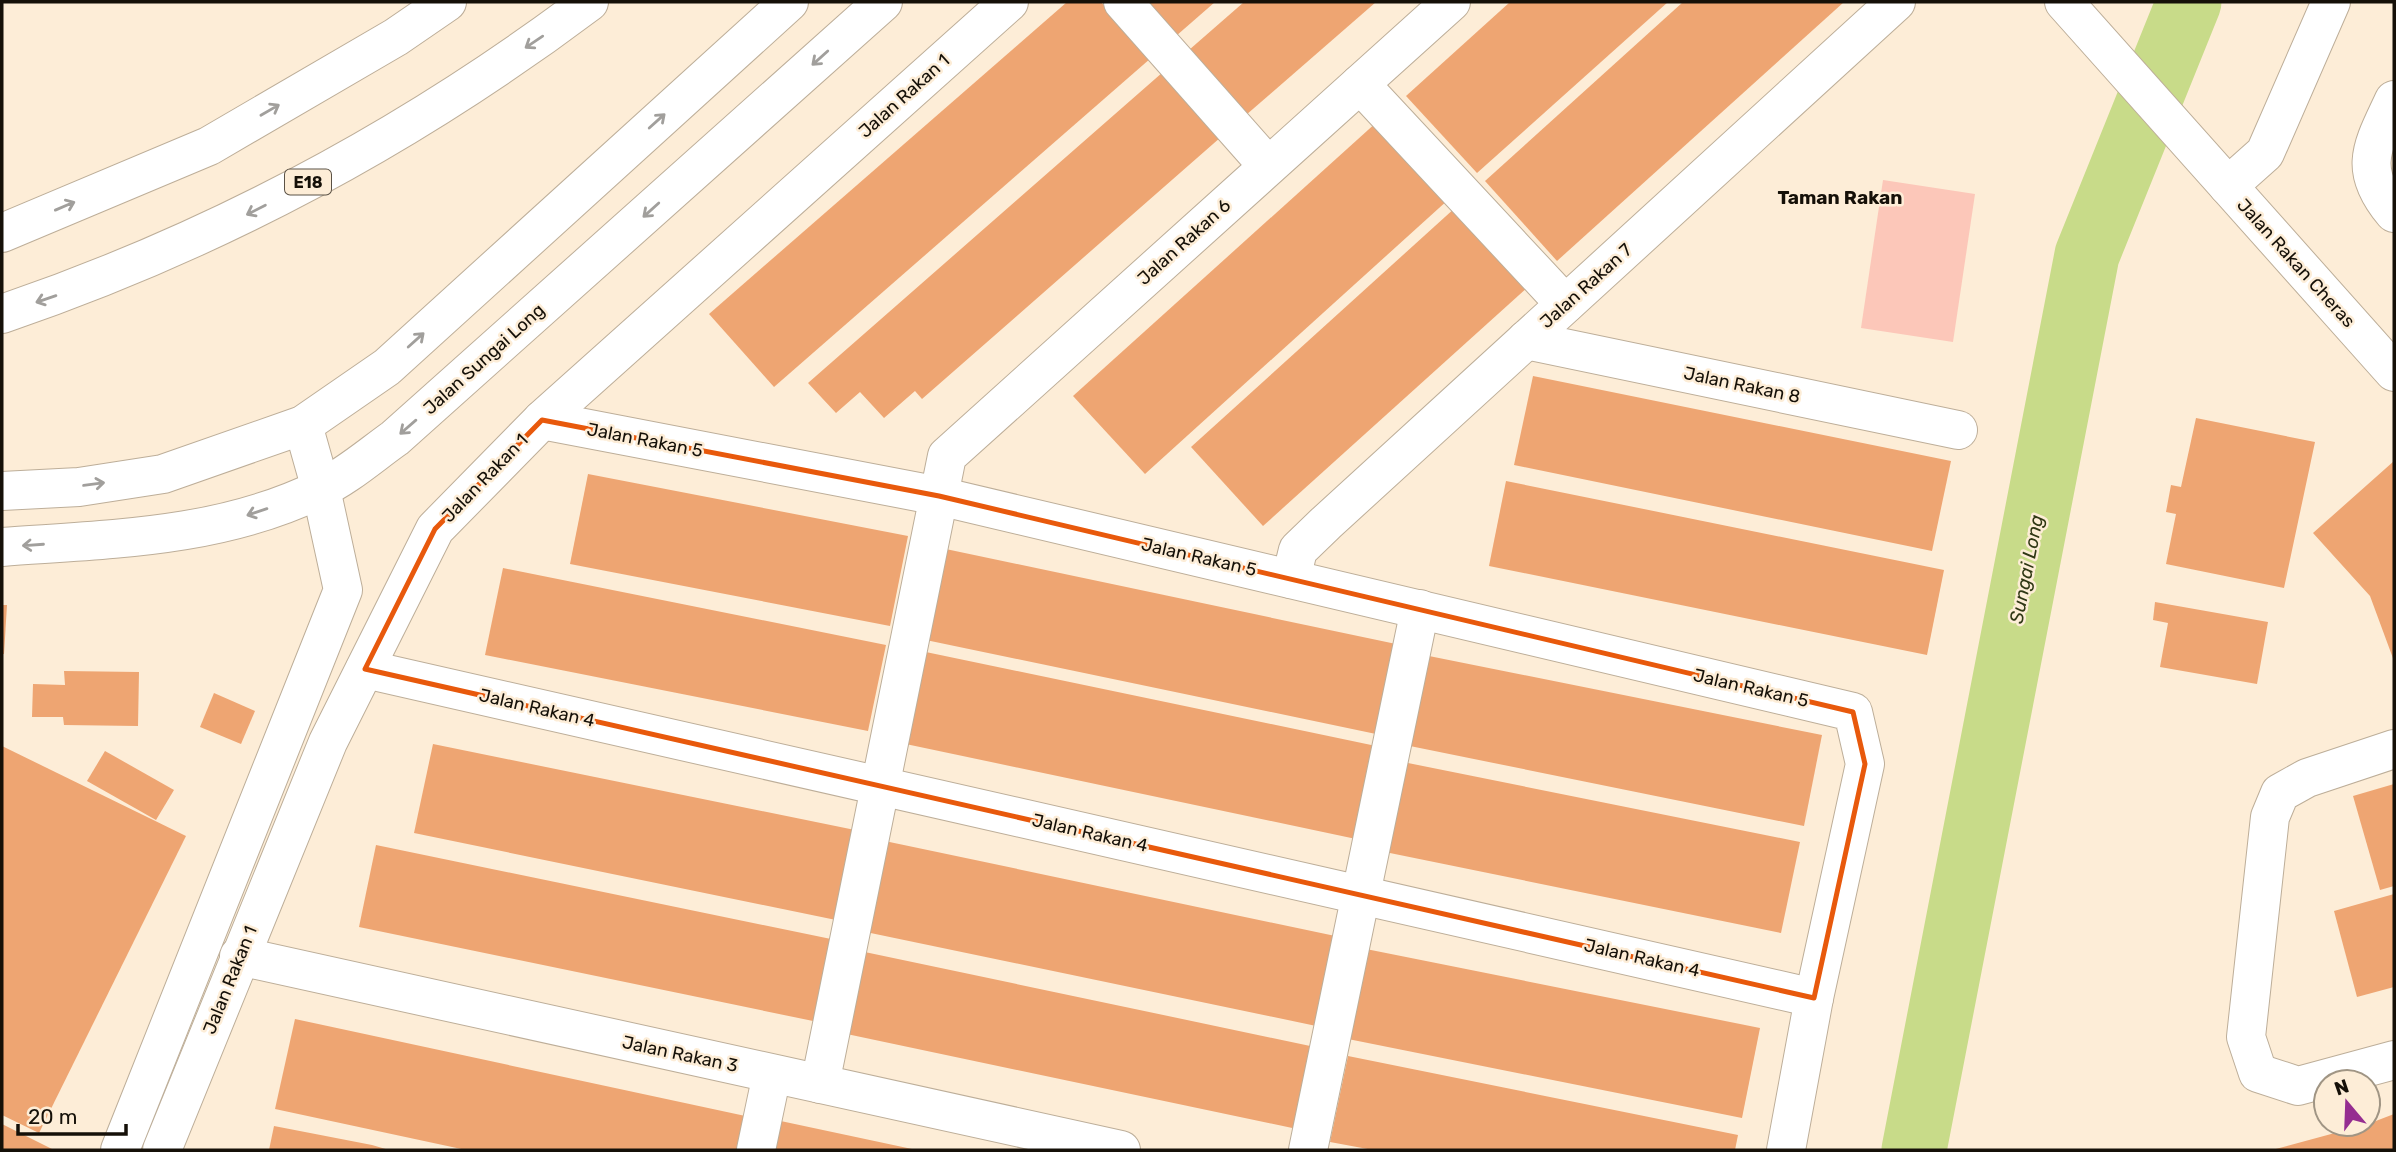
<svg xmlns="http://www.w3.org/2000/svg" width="2396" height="1152" viewBox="0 0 2396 1152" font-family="Rubik,sans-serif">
<rect width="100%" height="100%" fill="#fdedd7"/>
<path fill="#fcc7b9" d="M 1883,180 L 1975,194 L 1953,342 L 1861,328 Z"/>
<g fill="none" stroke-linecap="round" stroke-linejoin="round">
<path stroke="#c8db89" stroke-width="65" d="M 1914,1150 L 2087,255 L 2189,2"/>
</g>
<g fill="#eea572">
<path d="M 1067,2 L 1101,2 L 1151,58 L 774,387 L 709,314 Z"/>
<path d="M 1146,2 L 1215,2 L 1176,36 Z"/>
<path d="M 1244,2 L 1376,2 L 1246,115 L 1189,50 Z"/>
<path d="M 1510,2 L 1668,2 L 1477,173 L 1406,96 Z"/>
<path d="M 1683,2 L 1844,2 L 1557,261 L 1485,181 Z"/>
<path d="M 1163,72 L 1221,137 L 922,399 L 915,391 L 884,418 L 860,392 L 836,413 L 808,383 Z"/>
<path d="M 1378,121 L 1449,199 L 1145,474 L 1073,396 Z"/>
<path d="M 1456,207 L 1529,286 L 1263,526 L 1191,447 Z"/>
<path d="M 1533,376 L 1951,461 L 1932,551 L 1514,465 Z"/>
<path d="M 2196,418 L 2315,442 L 2284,588 L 2166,564 L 2176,514 L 2166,512 L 2171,485 L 2181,487 Z"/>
<path d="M 2394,461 L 2394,661 L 2370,596 L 2313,533 Z"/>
<path d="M 588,474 L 908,536 L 890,626 L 570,564 Z"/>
<path d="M 1506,481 L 1944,570 L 1927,655 L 1489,566 Z"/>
<path d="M 941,548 L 1396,644 L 1376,734 L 921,639 Z"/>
<path d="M 503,568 L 886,645 L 868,731 L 485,655 Z"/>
<path d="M 2155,602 L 2268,622 L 2257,684 L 2160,667 L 2168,623 L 2153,620 Z"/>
<path d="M 2,605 L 7,605 L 4,654 L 2,654 Z"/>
<path d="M 921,651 L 1376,746 L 1356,839 L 901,743 Z"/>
<path d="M 1424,655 L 1822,735 L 1804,826 L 1405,745 Z"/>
<path d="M 64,671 L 139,672 L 138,726 L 64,725 L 63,717 L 32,717 L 33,684 L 65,685 Z"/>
<path d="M 214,693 L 255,711 L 241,744 L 200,727 Z"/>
<path d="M 433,744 L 855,830 L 836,920 L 414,833 Z"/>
<path d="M 2,746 L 186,836 L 39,1133 L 2,1115 Z"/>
<path d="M 105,751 L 174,790 L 156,820 L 87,781 Z"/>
<path d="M 1403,762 L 1800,842 L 1781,933 L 1385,852 Z"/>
<path d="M 2394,784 L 2394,886 L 2380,890 L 2353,796 Z"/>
<path d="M 880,840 L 1340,937 L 1321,1027 L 861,931 Z"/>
<path d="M 376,845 L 831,939 L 813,1021 L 359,927 Z"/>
<path d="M 2394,894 L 2394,987 L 2357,997 L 2334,911 Z"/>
<path d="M 1366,949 L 1760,1028 L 1742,1118 L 1348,1039 Z"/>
<path d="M 860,951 L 1315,1047 L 1297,1129 L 842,1033 Z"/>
<path d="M 295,1019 L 750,1117 L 743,1150 L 466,1150 L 275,1109 Z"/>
<path d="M 1348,1056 L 1738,1135 L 1735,1150 L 1373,1150 L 1330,1142 Z"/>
<path d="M 2394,1114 L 2394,1150 L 2272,1150 L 2368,1124 Z"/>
<path d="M 776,1120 L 912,1149 L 912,1150 L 769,1150 Z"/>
<path d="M 2,1124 L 54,1150 L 2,1150 Z"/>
<path d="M 274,1126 L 372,1145 L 389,1150 L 269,1150 Z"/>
</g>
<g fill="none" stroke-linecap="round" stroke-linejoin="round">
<defs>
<g id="minor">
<path d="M 1123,2 L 1268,166"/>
<path d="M 2064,2 L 2394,372"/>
<path d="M 1360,84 L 1565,304"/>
<path d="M 2394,100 C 2372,147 2357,169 2394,213"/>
<path d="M 2228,186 L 2265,153 L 2331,2"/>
<path d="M 1526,340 L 1958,430"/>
<path d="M 542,420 L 939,496 L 1853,712 L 1865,764 L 1814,998 L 1786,1150"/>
<path d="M 2,491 L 79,487 L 163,474 L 303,425 L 387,367 L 789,2"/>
<path d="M 2,547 C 110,539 220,538 320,489 C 346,477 371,455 395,438 L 883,2"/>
<path d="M 1291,579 L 1298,550 L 1326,523 L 1896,2"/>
<path d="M 365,669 L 1814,998"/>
<path d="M 2394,749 L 2307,778 L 2280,793 L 2270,817 L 2246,1037 L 2258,1073 L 2298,1086 L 2394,1060"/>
<path d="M 239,956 L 1121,1150"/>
<path d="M 820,1084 L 947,456 L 1451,2"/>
<path d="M 120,1150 L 343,590 L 321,489 L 303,425"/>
<path d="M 162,1150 L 328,742 L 435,529 L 542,420 L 1009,2"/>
<path d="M 756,1150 L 772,1074"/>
<path d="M 1308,1150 L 1420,609"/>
</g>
<g id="highway">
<path d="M 2,233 L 209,146 L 396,37 L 447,2"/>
<path d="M 2,314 C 213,242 411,136 589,2"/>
</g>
</defs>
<use href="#minor" stroke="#bdae99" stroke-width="40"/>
<use href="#highway" stroke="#bdae99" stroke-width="40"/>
<use href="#minor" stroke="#fff" stroke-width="38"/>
<use href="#highway" stroke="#fff" stroke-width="38"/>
</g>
<defs><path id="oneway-shaft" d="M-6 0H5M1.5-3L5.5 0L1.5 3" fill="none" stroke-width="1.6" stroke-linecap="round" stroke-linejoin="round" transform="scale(1.75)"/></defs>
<g stroke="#a19f9c">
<use href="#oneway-shaft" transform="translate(534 42) rotate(146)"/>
<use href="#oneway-shaft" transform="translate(820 58) rotate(138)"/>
<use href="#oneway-shaft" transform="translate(270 110) rotate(-30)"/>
<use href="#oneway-shaft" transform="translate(657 121) rotate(-42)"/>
<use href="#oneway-shaft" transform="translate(65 206) rotate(-23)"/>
<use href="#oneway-shaft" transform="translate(256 210) rotate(153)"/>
<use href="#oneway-shaft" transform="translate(651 210) rotate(138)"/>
<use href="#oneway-shaft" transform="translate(46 299) rotate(161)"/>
<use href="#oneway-shaft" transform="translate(416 340) rotate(-42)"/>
<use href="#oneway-shaft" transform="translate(408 427) rotate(139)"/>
<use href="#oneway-shaft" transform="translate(94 484) rotate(-8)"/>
<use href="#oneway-shaft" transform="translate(257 512) rotate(161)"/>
<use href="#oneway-shaft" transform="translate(33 545) rotate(176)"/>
</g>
<path fill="none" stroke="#e8590c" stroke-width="5" stroke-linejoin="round" d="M 542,420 L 939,496 L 1853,712 L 1865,764 L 1814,998 L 365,669 L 435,529 Z"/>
<g text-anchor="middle" stroke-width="5" stroke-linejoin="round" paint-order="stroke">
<rect fill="#fdedd7" stroke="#5b5246" stroke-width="2" x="285" y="169.5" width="46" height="25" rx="5"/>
<g font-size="16" font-weight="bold" fill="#151008">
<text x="308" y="188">E18</text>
</g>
<g font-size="18" fill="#151008" stroke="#fdedd7">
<text transform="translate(904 96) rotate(-42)" y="6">Jalan Rakan 1</text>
<text transform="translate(1184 242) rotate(-42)" y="6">Jalan Rakan 6</text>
<text transform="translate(2296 263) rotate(48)" y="6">Jalan Rakan Cheras</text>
<text transform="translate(1586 286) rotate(-42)" y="6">Jalan Rakan 7</text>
<text transform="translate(484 359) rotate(-42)" y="6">Jalan Sungai Long</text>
<text transform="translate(1742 385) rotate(12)" y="6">Jalan Rakan 8</text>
<text transform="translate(645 440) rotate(11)" y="6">Jalan Rakan 5</text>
<text transform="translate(485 478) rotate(-46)" y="6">Jalan Rakan 1</text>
<text transform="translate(1199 557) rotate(13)" y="6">Jalan Rakan 5</text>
<text transform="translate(1751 688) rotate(13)" y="6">Jalan Rakan 5</text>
<text transform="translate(537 708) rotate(13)" y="6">Jalan Rakan 4</text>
<text transform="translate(1090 833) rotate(13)" y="6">Jalan Rakan 4</text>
<text transform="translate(1642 958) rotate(13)" y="6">Jalan Rakan 4</text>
<text transform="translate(230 980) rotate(-68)" y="6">Jalan Rakan 1</text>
<text transform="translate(680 1054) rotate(12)" y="6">Jalan Rakan 3</text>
</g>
<g font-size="19" font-weight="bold" fill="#151008" stroke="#fdedd7">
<text x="1840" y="204">Taman Rakan</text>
</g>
<g font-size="19" font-style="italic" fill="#2f3714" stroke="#fdedd7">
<text transform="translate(2026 569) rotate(-79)" y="7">Sungai Long</text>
</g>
</g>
<rect width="2396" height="1152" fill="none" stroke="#151008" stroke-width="7"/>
<g transform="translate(2347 1103) rotate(341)"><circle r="33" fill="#fdedd7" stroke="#a09584" stroke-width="2"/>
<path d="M0-5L12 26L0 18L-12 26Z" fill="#952d90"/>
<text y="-10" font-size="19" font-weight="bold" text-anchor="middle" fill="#151008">N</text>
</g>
<path d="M18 1124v10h108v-10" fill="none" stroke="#151008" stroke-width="3.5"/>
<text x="28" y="1124" font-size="21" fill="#151008" stroke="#fdedd7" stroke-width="5" paint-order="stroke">20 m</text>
</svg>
